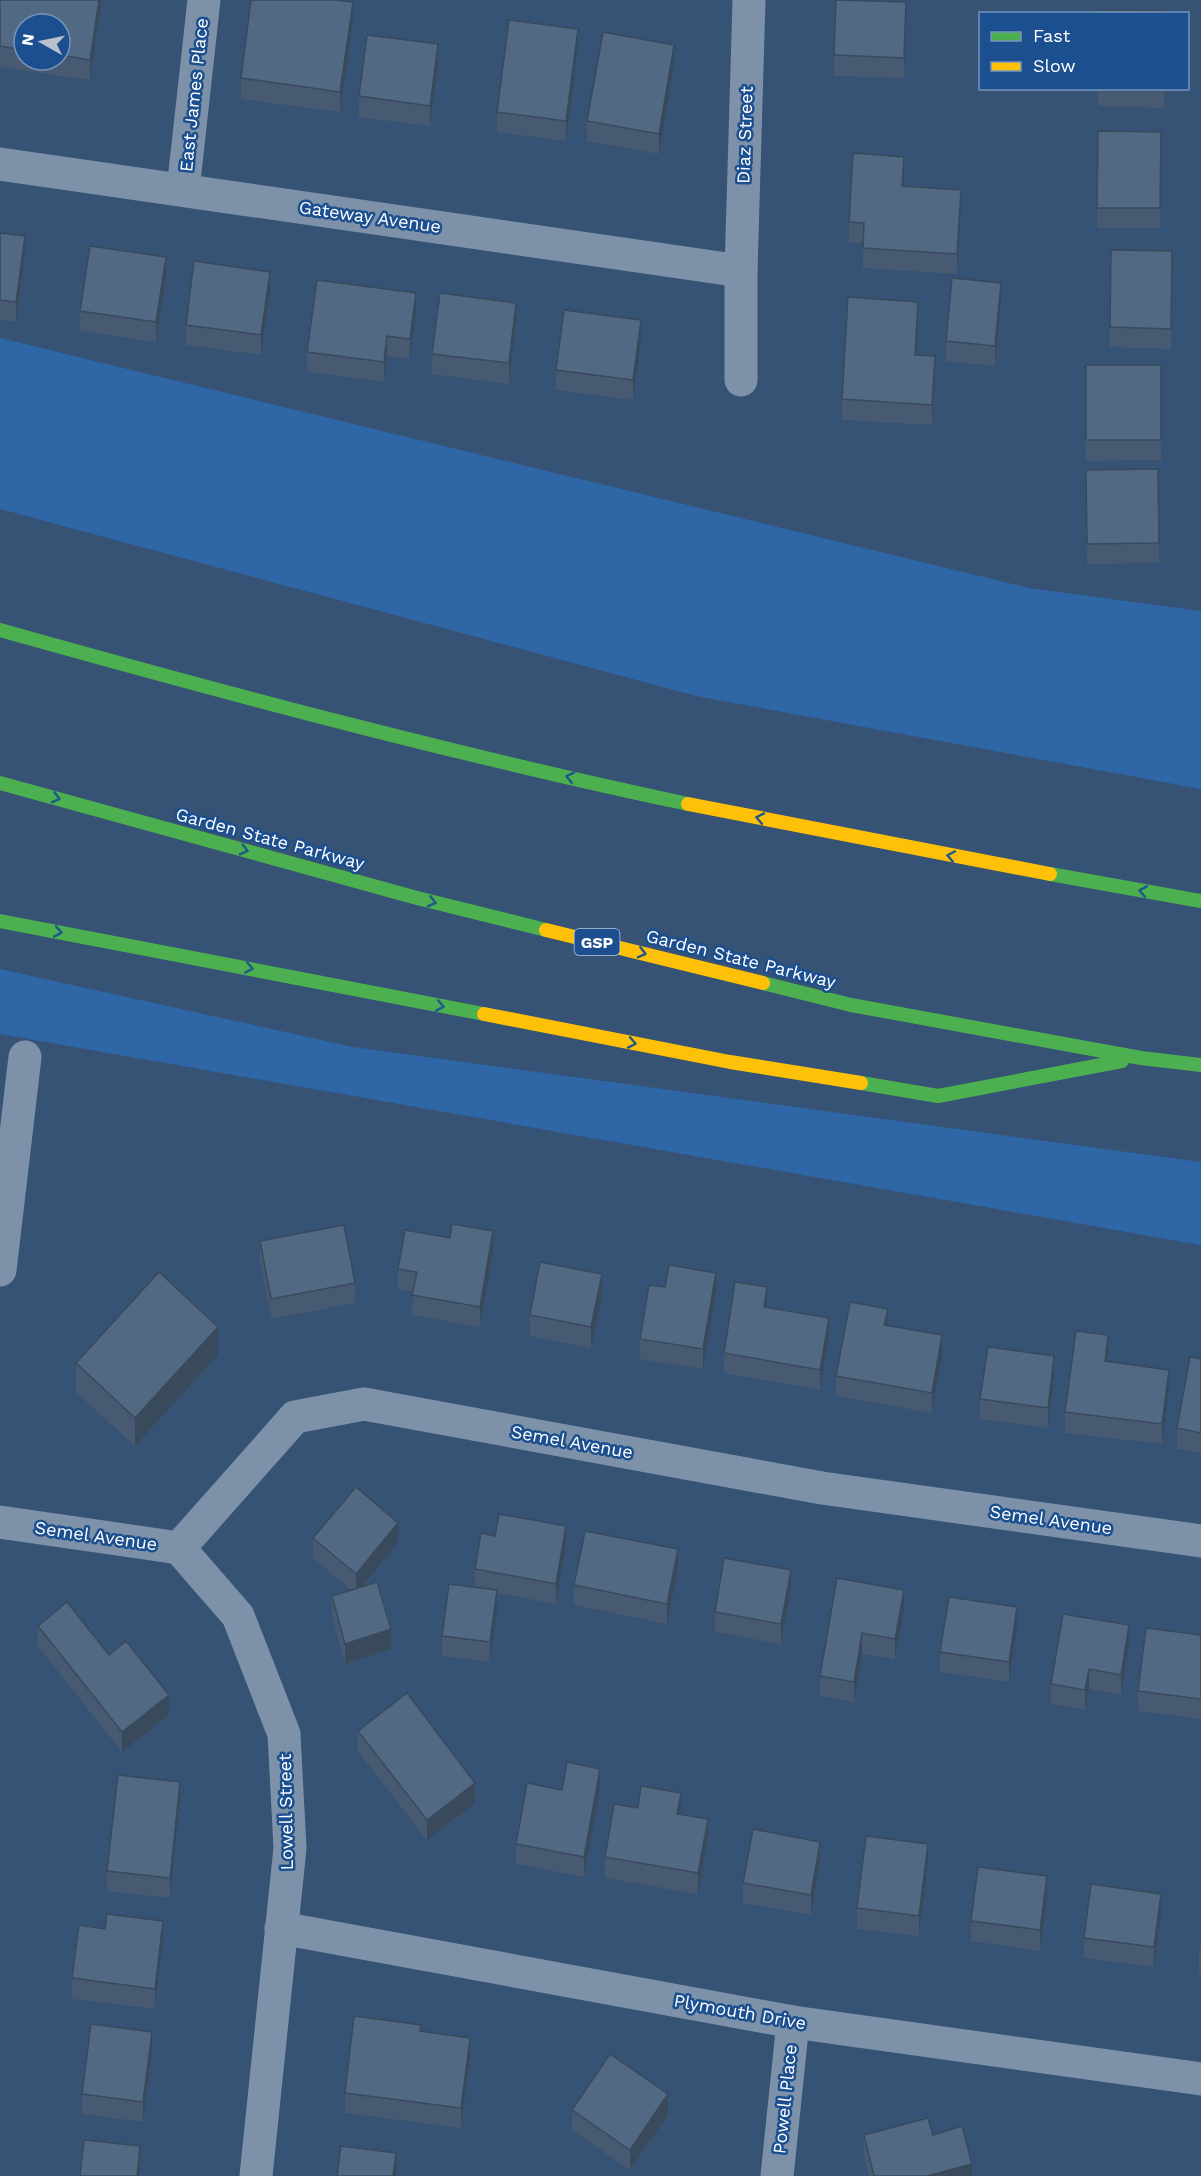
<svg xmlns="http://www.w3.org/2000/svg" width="1201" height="2176" viewBox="0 0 1201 2176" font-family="'Work Sans',sans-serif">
<rect width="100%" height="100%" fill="#365274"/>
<g fill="#2f66a5">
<path d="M 0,338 L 1029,588 L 1201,611 L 1201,789 L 696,696 L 0,509 Z"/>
<path d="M 0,969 L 353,1047 L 1201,1162 L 1201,1245 L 0,1034 Z"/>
</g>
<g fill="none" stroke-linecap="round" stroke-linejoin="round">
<g stroke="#7d92a8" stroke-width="33">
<path d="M 0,164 L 741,271"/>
<path d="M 183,190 L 204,0"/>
<path d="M 741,380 L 741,271 L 749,0"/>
<path d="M 0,1270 L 25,1057"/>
<path d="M 0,1522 L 179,1548"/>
<path d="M 179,1548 L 295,1417 L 364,1404 L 822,1488 L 1201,1541"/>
<path d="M 179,1548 L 238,1616 L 284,1734 L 290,1848 L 256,2176"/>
<path d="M 281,1928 L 793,2022 L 1201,2079"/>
<path d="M 777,2176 L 793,2022"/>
</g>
<g stroke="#4caf50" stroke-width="14">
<path d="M 0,630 C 228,694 457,755 688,804"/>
<path d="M 0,783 L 417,898 L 546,930"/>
<path d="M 1050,874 L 1201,901"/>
<path d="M 0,921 L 484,1014"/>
<path d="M 763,983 L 851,1005 L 1141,1058 L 1201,1065"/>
<path d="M 861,1083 L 938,1096 L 1122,1061"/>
</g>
<g stroke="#ffc107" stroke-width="14">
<path d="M 688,804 L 1050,874"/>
<path d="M 546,930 L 763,983"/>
<path d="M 484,1014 L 730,1062 L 861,1083"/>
</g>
</g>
<g fill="#475a72" fill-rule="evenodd">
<path d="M 0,0 L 102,0 L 90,80 L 0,67 ZM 24,24 L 60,24 L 60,60 L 24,60 Z"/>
<path d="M 906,22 L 904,78 L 834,76 L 834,55 Z"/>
<path d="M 353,23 L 340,112 L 241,99 L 241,78 Z"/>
<path d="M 578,49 L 566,141 L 497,132 L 497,112 Z"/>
<path d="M 438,65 L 430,126 L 359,117 L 359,96 Z"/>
<path d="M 674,65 L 659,154 L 587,141 L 587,121 Z"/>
<path d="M 1098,88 L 1165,88 L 1164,108 L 1098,106 Z"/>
<path d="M 1098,131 L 1161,132 L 1160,228 L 1097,228 Z"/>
<path d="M 904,177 L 903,186 L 961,210 L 957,274 L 863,268 L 863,243 L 849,242 L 849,222 Z"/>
<path d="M 0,233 L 25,256 L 16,322 L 0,320 Z"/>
<path d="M 1172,251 L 1171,349 L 1110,347 L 1110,327 Z"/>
<path d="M 166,278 L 156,342 L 80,331 L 80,311 Z"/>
<path d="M 270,292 L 261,355 L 186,345 L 186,325 Z"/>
<path d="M 1001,303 L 995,366 L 946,361 L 946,341 Z"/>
<path d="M 416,314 L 410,359 L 387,356 L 384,382 L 307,372 L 307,352 Z"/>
<path d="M 918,322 L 916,355 L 935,377 L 932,425 L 842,420 L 842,399 Z"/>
<path d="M 516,323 L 509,384 L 432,374 L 432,354 Z"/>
<path d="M 641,340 L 633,400 L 556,390 L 556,370 Z"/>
<path d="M 1086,365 L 1161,365 L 1161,460 L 1086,461 Z"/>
<path d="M 1158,469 L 1159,563 L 1087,564 L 1086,470 Z"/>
<path d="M 260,1241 L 355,1283 L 355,1303 L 271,1319 L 260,1261 Z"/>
<path d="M 493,1251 L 480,1327 L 412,1315 L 413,1292 L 398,1289 L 398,1269 Z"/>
<path d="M 665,1287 L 716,1293 L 703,1369 L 640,1359 L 640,1339 Z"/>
<path d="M 602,1295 L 591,1348 L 530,1336 L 530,1315 Z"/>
<path d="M 829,1338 L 820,1390 L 724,1373 L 724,1353 Z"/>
<path d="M 218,1355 L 135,1446 L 76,1392 L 76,1363 Z"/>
<path d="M 942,1356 L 932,1413 L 836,1396 L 836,1376 Z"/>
<path d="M 1108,1356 L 1107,1361 L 1169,1390 L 1162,1444 L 1065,1433 L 1065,1412 Z"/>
<path d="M 1201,1359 L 1201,1453 L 1177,1449 L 1177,1428 Z"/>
<path d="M 1054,1376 L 1048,1428 L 980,1419 L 980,1399 Z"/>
<path d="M 495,1536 L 566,1546 L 556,1604 L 497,1593 L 497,1610 L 490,1662 L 442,1656 L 442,1636 L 475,1587 L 475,1569 Z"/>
<path d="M 313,1538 L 398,1543 L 362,1587 L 391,1649 L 345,1664 L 332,1616 L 332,1596 L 351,1590 L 313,1558 Z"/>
<path d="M 678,1569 L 667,1624 L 574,1605 L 574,1585 Z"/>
<path d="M 791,1590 L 781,1644 L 715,1632 L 715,1612 Z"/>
<path d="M 904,1590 L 904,1610 L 895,1659 L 862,1654 L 854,1702 L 820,1696 L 820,1676 Z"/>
<path d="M 38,1626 L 109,1655 L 169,1715 L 122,1752 L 38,1646 Z"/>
<path d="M 1017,1627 L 1009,1682 L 940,1672 L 940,1652 Z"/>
<path d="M 1201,1635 L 1201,1719 L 1138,1711 L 1138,1691 Z"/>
<path d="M 1129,1645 L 1121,1695 L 1089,1689 L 1085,1710 L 1051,1704 L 1051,1684 Z"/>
<path d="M 358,1731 L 475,1803 L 427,1840 L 358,1751 Z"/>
<path d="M 600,1789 L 584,1877 L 516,1864 L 516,1844 L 562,1790 Z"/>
<path d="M 180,1802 L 170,1898 L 107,1891 L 107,1871 Z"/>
<path d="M 680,1814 L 708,1839 L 698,1894 L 605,1878 L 605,1857 Z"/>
<path d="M 820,1862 L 811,1915 L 743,1903 L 743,1883 Z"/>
<path d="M 928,1864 L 919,1936 L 857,1929 L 857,1908 Z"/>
<path d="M 1047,1897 L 1040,1951 L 971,1941 L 971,1921 Z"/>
<path d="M 1161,1914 L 1154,1967 L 1084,1958 L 1084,1938 Z"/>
<path d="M 163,1941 L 155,2009 L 72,1999 L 72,1978 Z"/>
<path d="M 1201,1942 L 1201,1973 L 1199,1973 L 1199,1953 Z"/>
<path d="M 152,2052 L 143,2122 L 82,2114 L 82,2094 Z"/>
<path d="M 470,2058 L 461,2128 L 345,2113 L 345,2093 Z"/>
<path d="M 572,2110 L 668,2115 L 630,2170 L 572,2130 Z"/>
<path d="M 864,2135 L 933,2135 L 972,2176 L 869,2176 L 864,2155 Z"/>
</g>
<g fill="#394a5c">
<path d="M 99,0 L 102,0 L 90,80 L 90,60 Z"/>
<path d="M 353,2 L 353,23 L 340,112 L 340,92 Z"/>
<path d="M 906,2 L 906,22 L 904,78 L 904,58 Z"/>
<path d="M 578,29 L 578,49 L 566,141 L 566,121 Z"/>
<path d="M 438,44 L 438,65 L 430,126 L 430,106 Z"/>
<path d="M 674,45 L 674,65 L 659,154 L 659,134 Z"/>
<path d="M 904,157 L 904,177 L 902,206 L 902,186 Z"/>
<path d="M 961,190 L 961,210 L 957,274 L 957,254 Z"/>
<path d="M 25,236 L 25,256 L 16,322 L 16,302 Z"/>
<path d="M 166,257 L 166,278 L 156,342 L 156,322 Z"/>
<path d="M 270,272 L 270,292 L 261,355 L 261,335 Z"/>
<path d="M 1001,283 L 1001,303 L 995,366 L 995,346 Z"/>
<path d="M 416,293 L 416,314 L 410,359 L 410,339 Z"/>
<path d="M 918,302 L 918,322 L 915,375 L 915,355 Z"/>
<path d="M 516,303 L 516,323 L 509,384 L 509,363 Z"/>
<path d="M 641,320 L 641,340 L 633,400 L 633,380 Z"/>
<path d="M 387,336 L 387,356 L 384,382 L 384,362 Z"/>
<path d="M 935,356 L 935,377 L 932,425 L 932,405 Z"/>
<path d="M 493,1231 L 493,1251 L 480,1327 L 480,1307 Z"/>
<path d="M 716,1273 L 716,1293 L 703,1369 L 703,1349 Z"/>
<path d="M 602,1274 L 602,1295 L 591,1348 L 591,1327 Z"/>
<path d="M 767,1287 L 767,1307 L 764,1307 Z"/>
<path d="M 888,1309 L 888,1329 L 884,1325 Z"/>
<path d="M 829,1318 L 829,1338 L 820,1390 L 820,1370 Z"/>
<path d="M 218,1327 L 218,1355 L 135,1446 L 135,1418 Z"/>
<path d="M 942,1335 L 942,1356 L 932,1413 L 932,1393 Z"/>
<path d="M 1108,1335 L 1108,1356 L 1105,1381 L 1105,1361 Z"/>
<path d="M 1054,1356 L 1054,1376 L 1048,1428 L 1048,1408 Z"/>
<path d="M 1169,1370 L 1169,1390 L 1162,1444 L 1162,1424 Z"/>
<path d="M 398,1523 L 398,1543 L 356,1594 L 356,1574 Z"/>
<path d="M 566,1526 L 566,1546 L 556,1604 L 556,1584 Z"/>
<path d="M 678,1549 L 678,1569 L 667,1624 L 667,1604 Z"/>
<path d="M 791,1570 L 791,1590 L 781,1644 L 781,1624 Z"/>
<path d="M 497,1590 L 497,1610 L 490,1662 L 490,1642 Z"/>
<path d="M 904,1590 L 904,1610 L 895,1659 L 895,1639 Z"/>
<path d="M 1017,1607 L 1017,1627 L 1009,1682 L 1009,1662 Z"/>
<path d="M 1129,1625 L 1129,1645 L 1121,1695 L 1121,1675 Z"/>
<path d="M 391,1629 L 391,1649 L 345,1664 L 345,1644 Z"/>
<path d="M 862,1633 L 862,1654 L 854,1702 L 854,1682 Z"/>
<path d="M 1089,1669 L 1089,1689 L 1085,1710 L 1085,1690 Z"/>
<path d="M 169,1695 L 169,1715 L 122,1752 L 122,1732 Z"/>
<path d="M 600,1769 L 600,1789 L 584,1877 L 584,1857 Z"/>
<path d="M 180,1782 L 180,1802 L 170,1898 L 170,1878 Z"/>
<path d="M 475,1783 L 475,1803 L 427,1840 L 427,1820 Z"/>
<path d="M 681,1793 L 681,1813 L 677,1834 L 677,1814 Z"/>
<path d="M 708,1819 L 708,1839 L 698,1894 L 698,1873 Z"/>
<path d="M 820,1842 L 820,1862 L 811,1915 L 811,1895 Z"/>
<path d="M 928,1844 L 928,1864 L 919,1936 L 919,1916 Z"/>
<path d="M 1047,1876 L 1047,1897 L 1040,1951 L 1040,1930 Z"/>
<path d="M 1161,1894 L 1161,1914 L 1154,1967 L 1154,1947 Z"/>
<path d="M 163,1921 L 163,1941 L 155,2009 L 155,1989 Z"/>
<path d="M 152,2032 L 152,2052 L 143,2122 L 143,2102 Z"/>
<path d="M 470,2038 L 470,2058 L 461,2128 L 461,2108 Z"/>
<path d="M 668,2094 L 668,2115 L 630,2170 L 630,2150 Z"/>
<path d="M 140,2146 L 140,2167 L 139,2176 L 137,2176 Z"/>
<path d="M 396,2153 L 396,2176 L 393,2176 Z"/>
<path d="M 972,2164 L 972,2176 L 927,2176 Z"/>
</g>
<g fill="#526984" stroke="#394a5c" stroke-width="1.5">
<path d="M 0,0 L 99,0 L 90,60 L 60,55 L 60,24 L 24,24 L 24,50 L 0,46 Z"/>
<path d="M 251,0 L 335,0 L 353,2 L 340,92 L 241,78 Z"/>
<path d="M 836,0 L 906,2 L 904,58 L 834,55 Z"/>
<path d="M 1100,10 L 1166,11 L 1166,14 L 1100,14 Z"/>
<path d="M 509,20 L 578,29 L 566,121 L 497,112 Z"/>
<path d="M 603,32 L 674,45 L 659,134 L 587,121 Z"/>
<path d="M 367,35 L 438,44 L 430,106 L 359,96 Z"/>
<path d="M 1098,131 L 1161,132 L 1160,208 L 1097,208 Z"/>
<path d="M 853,153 L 904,157 L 902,186 L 961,190 L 957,254 L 863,248 L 864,223 L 849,222 Z"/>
<path d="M 0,233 L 25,236 L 16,302 L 0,300 Z"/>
<path d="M 90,246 L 166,257 L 156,322 L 80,311 Z"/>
<path d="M 1111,250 L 1172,251 L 1171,329 L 1110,327 Z"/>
<path d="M 194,261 L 270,272 L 261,335 L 186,325 Z"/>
<path d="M 952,278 L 1001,283 L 995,346 L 946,341 Z"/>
<path d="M 317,280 L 416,293 L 410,339 L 387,336 L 384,362 L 307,352 Z"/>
<path d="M 440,293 L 516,303 L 509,363 L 432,354 Z"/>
<path d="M 848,297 L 918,302 L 915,355 L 935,356 L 932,405 L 842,399 Z"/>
<path d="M 564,310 L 641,320 L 633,380 L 556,370 Z"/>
<rect x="1086" y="365" width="75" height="75"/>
<path d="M 1158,469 L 1159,543 L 1087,544 L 1086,470 Z"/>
<path d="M 452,1224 L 493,1231 L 480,1307 L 412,1295 L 417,1272 L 398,1269 L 405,1230 L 450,1238 Z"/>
<path d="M 344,1225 L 355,1283 L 271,1299 L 260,1241 Z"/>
<path d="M 540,1262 L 602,1274 L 591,1327 L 530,1315 Z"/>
<path d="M 669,1265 L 716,1273 L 703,1349 L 640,1339 L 649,1285 L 665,1287 Z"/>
<path d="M 159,1272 L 218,1327 L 135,1418 L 76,1363 Z"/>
<path d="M 735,1282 L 767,1287 L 764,1307 L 829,1318 L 820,1370 L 724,1353 Z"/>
<path d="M 850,1302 L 888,1309 L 884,1325 L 942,1335 L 932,1393 L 836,1376 Z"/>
<path d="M 1076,1331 L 1108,1335 L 1105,1361 L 1169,1370 L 1162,1424 L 1065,1412 Z"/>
<path d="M 988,1347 L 1054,1356 L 1048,1408 L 980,1399 Z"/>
<path d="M 1190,1357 L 1201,1359 L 1201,1433 L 1177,1428 Z"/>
<path d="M 356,1487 L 398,1523 L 356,1574 L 313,1538 Z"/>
<path d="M 499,1514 L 566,1526 L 556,1584 L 475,1569 L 481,1533 L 495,1536 Z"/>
<path d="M 585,1531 L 678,1549 L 667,1604 L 574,1585 Z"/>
<path d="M 724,1558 L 791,1570 L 781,1624 L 715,1612 Z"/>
<path d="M 837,1578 L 904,1590 L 895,1639 L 862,1633 L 854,1682 L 820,1676 Z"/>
<path d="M 377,1582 L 391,1629 L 345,1644 L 332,1596 Z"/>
<path d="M 449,1584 L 497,1590 L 490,1642 L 442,1636 Z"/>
<path d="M 949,1597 L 1017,1607 L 1009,1662 L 940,1652 Z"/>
<path d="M 67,1602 L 109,1655 L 126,1641 L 169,1695 L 122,1732 L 38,1626 Z"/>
<path d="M 1063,1614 L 1129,1625 L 1121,1675 L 1089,1669 L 1085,1690 L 1051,1684 Z"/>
<path d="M 1146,1628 L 1201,1635 L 1201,1699 L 1138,1691 Z"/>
<path d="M 407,1693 L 475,1783 L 427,1820 L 358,1731 Z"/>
<path d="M 567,1762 L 600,1769 L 584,1857 L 516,1844 L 527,1783 L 562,1790 Z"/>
<path d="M 118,1775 L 180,1782 L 170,1878 L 107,1871 Z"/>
<path d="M 641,1786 L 681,1793 L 677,1814 L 708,1819 L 698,1873 L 605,1857 L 614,1804 L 638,1808 Z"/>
<path d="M 753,1829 L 820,1842 L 811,1895 L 743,1883 Z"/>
<path d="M 866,1836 L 928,1844 L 919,1916 L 857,1908 Z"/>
<path d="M 978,1867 L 1047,1876 L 1040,1930 L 971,1921 Z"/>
<path d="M 1091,1884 L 1161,1894 L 1154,1947 L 1084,1938 Z"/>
<path d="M 107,1914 L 163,1921 L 155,1989 L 72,1978 L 79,1925 L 105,1929 Z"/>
<path d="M 354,2016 L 421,2025 L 420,2031 L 470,2038 L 461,2108 L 345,2093 Z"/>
<path d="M 91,2024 L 152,2032 L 143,2102 L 82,2094 Z"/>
<path d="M 610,2054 L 668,2094 L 630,2150 L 572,2110 Z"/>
<path d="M 928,2118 L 933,2135 L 962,2126 L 972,2164 L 927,2176 L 874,2176 L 864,2135 Z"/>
<path d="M 84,2140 L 140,2146 L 137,2176 L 80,2176 Z"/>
<path d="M 341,2146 L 396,2153 L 393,2176 L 337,2176 Z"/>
</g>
<defs><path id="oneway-chevron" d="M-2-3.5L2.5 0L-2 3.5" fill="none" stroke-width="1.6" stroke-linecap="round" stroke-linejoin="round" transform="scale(1.5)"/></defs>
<g stroke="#205989">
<use href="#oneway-chevron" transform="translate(570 777) rotate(-167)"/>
<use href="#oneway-chevron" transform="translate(56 798) rotate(15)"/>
<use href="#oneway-chevron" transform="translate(760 818) rotate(-169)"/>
<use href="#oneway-chevron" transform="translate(244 850) rotate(15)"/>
<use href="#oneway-chevron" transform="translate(951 856) rotate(-169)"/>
<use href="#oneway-chevron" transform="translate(1143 891) rotate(-170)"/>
<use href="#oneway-chevron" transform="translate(432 902) rotate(14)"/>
<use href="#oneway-chevron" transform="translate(58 932) rotate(10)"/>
<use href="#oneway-chevron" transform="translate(642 953) rotate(14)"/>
<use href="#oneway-chevron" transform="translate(249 968) rotate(11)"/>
<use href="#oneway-chevron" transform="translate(440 1006) rotate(11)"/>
<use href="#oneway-chevron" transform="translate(632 1043) rotate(11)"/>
</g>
<g text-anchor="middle" stroke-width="5" stroke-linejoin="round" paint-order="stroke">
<rect fill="#1b4f8f" stroke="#bbcadd" stroke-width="1.5" x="574.5" y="929" width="45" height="26" rx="4.5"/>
<g font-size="16" font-weight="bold" fill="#fff">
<text x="597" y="948">GSP</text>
</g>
<g font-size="18" fill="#fff" stroke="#1b4f8f">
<text transform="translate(194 95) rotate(-84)" y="6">East James Place</text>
<text transform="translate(745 135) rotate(-88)" y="6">Diaz Street</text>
<text transform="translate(370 217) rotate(8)" y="6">Gateway Avenue</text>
<text transform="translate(270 839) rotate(15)" y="6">Garden State Parkway</text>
<text transform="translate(741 959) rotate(14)" y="6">Garden State Parkway</text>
<text transform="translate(572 1442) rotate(10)" y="6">Semel Avenue</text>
<text transform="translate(1051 1520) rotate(8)" y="6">Semel Avenue</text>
<text transform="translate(96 1536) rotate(8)" y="6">Semel Avenue</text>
<text transform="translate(286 1812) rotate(-91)" y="6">Lowell Street</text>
<text transform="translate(740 2012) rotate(10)" y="6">Plymouth Drive</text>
<text transform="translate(785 2099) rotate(-84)" y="6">Powell Place</text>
</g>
</g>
<rect x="979" y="12" width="210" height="78" fill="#1b4f8f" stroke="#7695bc" stroke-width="1.5"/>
<rect x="991" y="32" width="30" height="9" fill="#4caf50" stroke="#7695bc" stroke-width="1.5"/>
<text x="1033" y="42" font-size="18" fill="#ffffff">Fast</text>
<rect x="991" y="62" width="30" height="9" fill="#ffc107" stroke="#7695bc" stroke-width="1.5"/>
<text x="1033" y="72" font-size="18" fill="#ffffff">Slow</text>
<g transform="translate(42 42) rotate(279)"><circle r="28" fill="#1b4f8f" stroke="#7695bc" stroke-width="1.5"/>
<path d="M0-4.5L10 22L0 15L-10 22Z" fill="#b9c2ce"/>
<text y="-9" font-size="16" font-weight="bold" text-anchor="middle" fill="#ffffff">N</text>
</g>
</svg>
